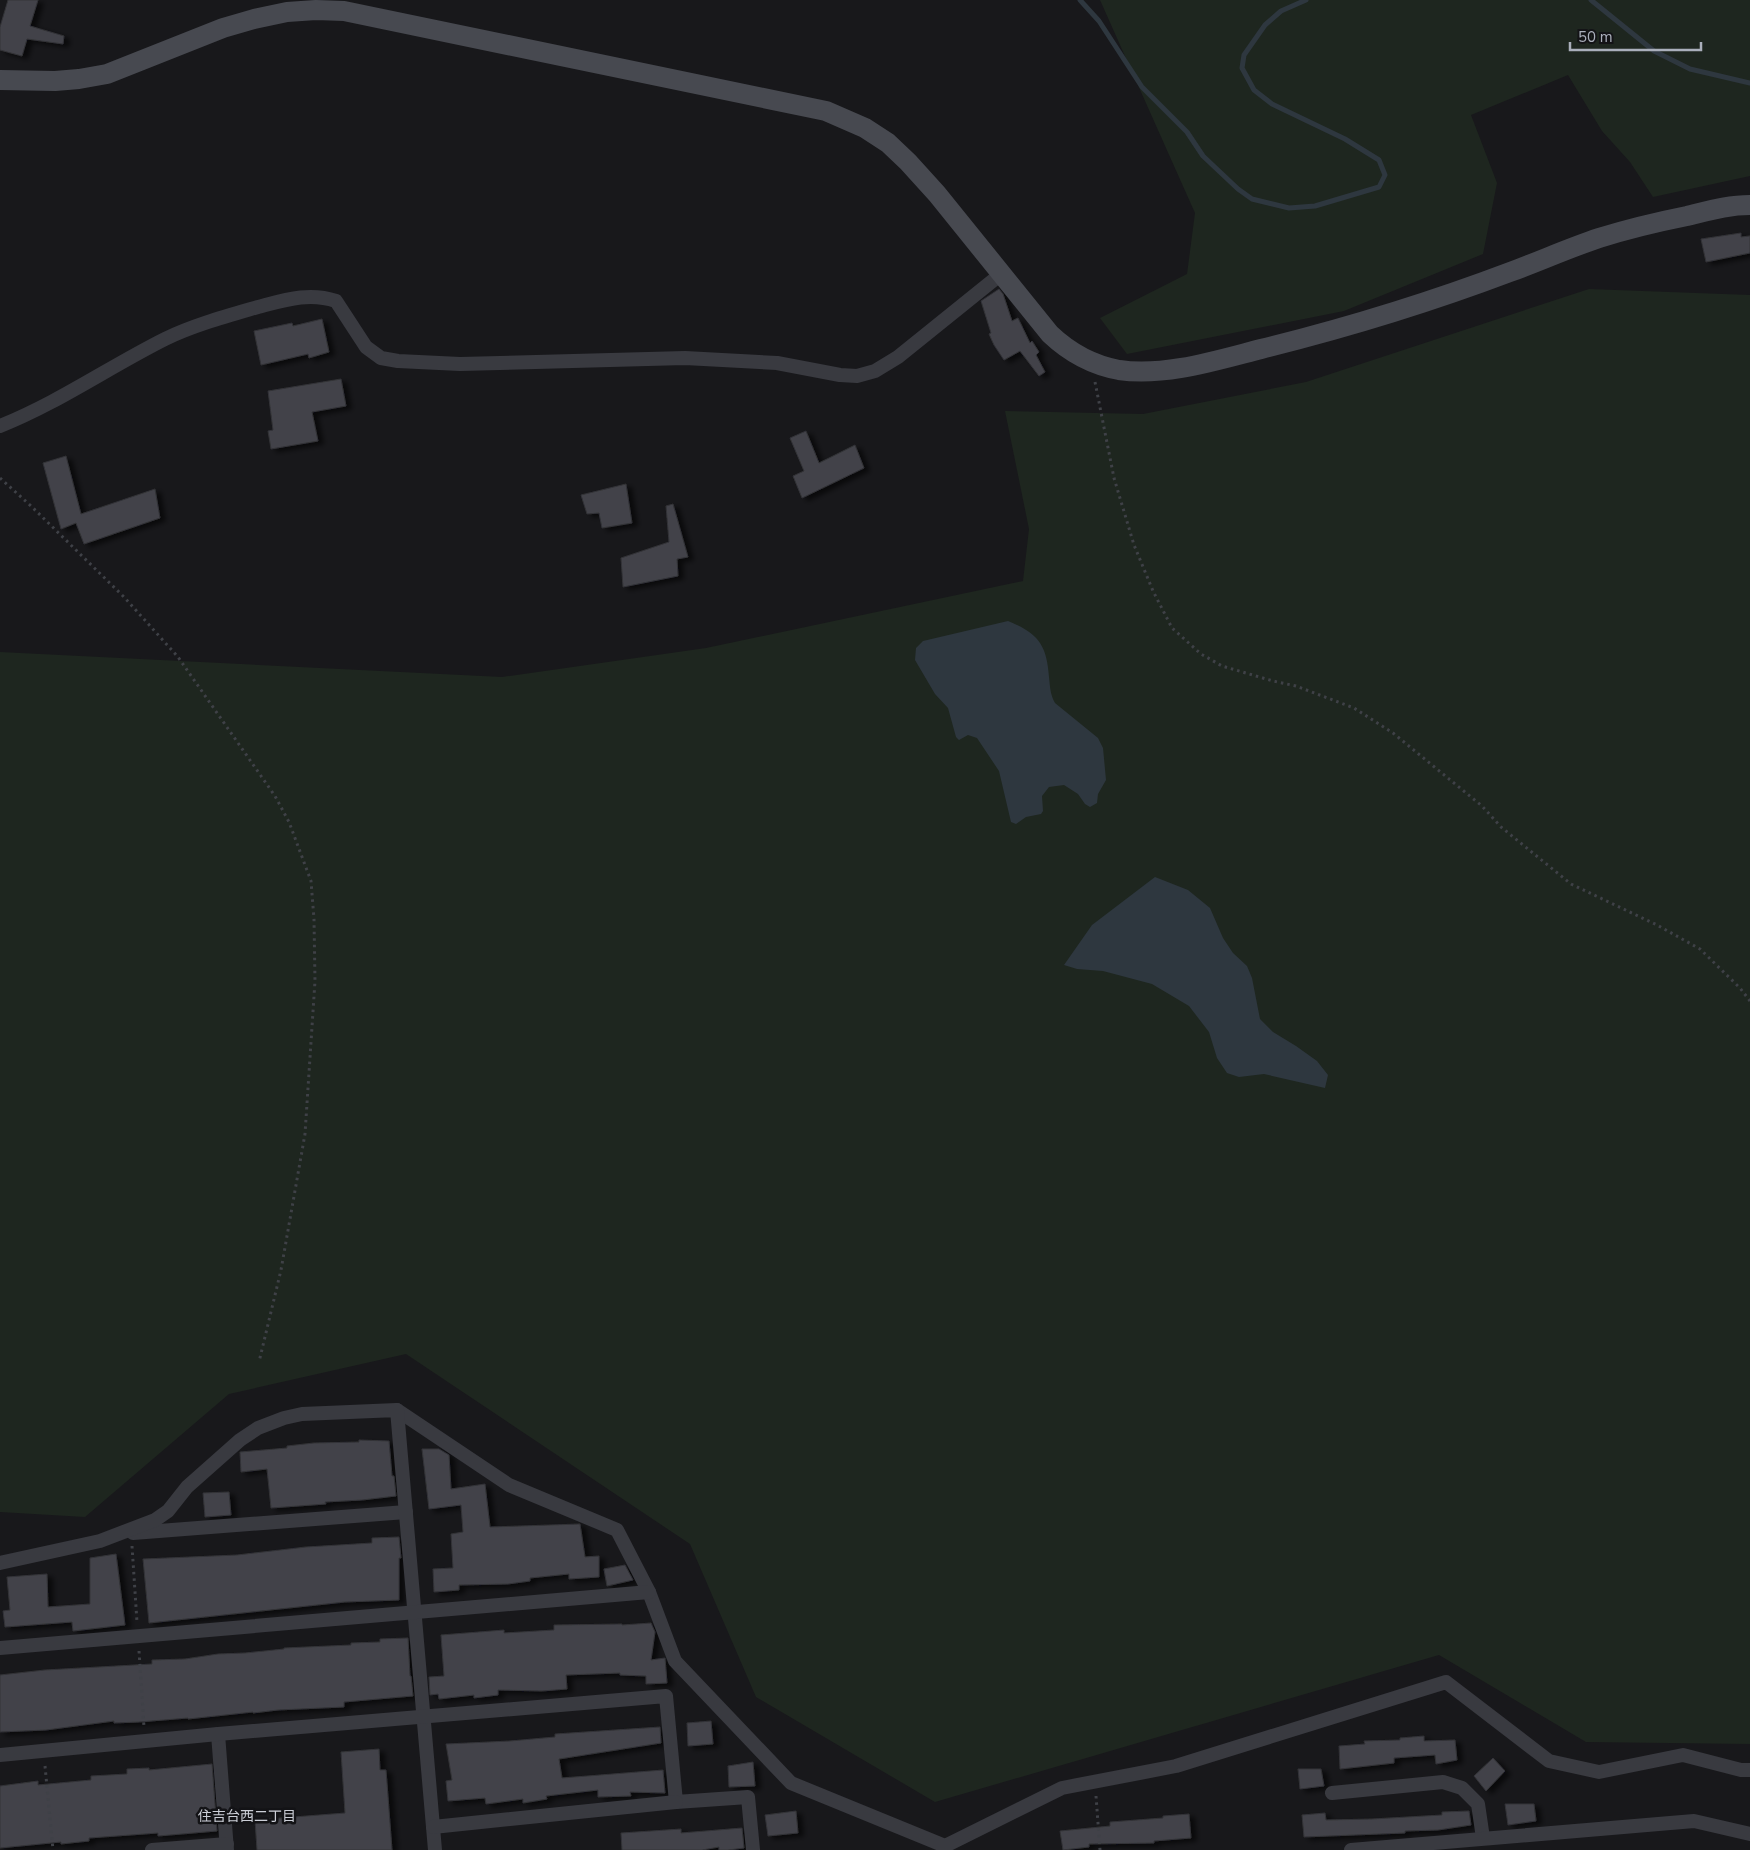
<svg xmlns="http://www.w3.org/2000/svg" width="1750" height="1850" viewBox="0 0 1750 1850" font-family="'Nunito Sans','Noto Sans JP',sans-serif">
<defs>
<filter id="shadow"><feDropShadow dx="5.5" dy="3" stdDeviation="2.5" flood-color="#0009"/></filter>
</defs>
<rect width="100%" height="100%" fill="#18181b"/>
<g fill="#1e261f">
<path d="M 1100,0 L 1750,0 L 1750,176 L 1653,197 L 1630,162 L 1602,131 L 1568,75 L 1471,115 L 1497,183 L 1483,254 L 1344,311 L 1127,354 L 1100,318 L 1187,274 L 1195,213 Z"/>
<path d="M 1589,289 L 1750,295 L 1750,1744 L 1586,1742 L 1439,1655 L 935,1802 L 756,1697 L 690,1544 L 406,1354 L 229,1394 L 85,1517 L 0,1512 L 0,652 L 502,677 L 706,648 L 1023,581 L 1029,529 L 1005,411 L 1143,414 L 1306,382 Z"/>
</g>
<g fill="#2e373f">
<path d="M 1008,621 C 1038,633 1047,645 1049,677 C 1050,686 1050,694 1055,703 L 1098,738 L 1103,748 L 1106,780 L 1098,794 L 1097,803 L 1090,807 L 1085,804 L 1078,794 L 1064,785 L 1049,787 L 1042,796 L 1043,811 L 1041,814 L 1026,817 L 1016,824 L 1011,822 L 999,771 L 977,738 L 968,735 L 959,740 L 956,737 L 948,708 L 935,694 L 915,660 L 916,648 L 923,641 Z"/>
<path d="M 1155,877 L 1188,890 L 1210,908 L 1223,938 L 1233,953 L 1247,966 L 1252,978 L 1260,1019 L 1273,1032 L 1296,1046 L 1317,1061 L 1328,1075 L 1325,1088 L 1264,1074 L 1239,1077 L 1227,1073 L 1217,1058 L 1209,1032 L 1189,1006 L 1152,984 L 1103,971 L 1077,969 L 1064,965 L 1092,925 Z"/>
</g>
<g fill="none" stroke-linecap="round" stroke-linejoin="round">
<g stroke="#2e373f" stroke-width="5">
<path d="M 1080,0 L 1099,21 L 1142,87 L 1187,132 L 1203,156 L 1238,189 L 1252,199 L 1289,208 L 1315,206 L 1379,187 L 1385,175 L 1379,160 L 1345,139 L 1272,104 L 1254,90 L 1242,68 L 1244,55 L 1265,25 L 1281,11 L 1306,0"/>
<path d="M 1591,0 L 1654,51 L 1690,69 L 1750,83"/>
</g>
</g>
<g fill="#424348" stroke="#323237" filter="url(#shadow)">
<path d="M 8,0 L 38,0 L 30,26 L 64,36 L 63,44 L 27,39 L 22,56 L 0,50 L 0,27 Z"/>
<path d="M 1741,233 L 1741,237 L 1750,236 L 1750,253 L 1706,262 L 1701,239 Z"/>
<path d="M 999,289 L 1003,294 L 1012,321 L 1018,318 L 1030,343 L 1032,341 L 1039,352 L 1036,355 L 1045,372 L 1039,376 L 1020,351 L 1004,360 L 994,345 L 989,334 L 991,333 L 981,301 Z"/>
<path d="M 322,319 L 329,352 L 309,358 L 308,354 L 261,365 L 254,331 L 292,323 L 293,326 Z"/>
<path d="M 341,379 L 346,406 L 312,412 L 318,441 L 271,449 L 268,431 L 273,430 L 268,391 Z"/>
<path d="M 806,431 L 819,463 L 855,445 L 864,468 L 802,498 L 793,476 L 804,471 L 790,438 Z"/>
<path d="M 66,456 L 81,514 L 155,489 L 160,518 L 84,544 L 76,523 L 61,529 L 43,463 Z"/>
<path d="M 626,484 L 632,523 L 602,528 L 599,513 L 587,514 L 581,495 Z"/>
<path d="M 673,504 L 688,557 L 677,559 L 678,576 L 623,587 L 621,558 L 669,542 L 666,506 Z"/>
<path d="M 359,1440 L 389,1441 L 392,1476 L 394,1476 L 396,1496 L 362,1500 L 325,1502 L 326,1504 L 271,1508 L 267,1469 L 241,1472 L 240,1452 L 287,1448 L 287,1446 L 314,1443 L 359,1442 Z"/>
<path d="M 422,1449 L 439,1449 L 449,1455 L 451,1489 L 485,1484 L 490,1527 L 580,1524 L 585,1557 L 599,1556 L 599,1577 L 569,1579 L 569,1574 L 530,1578 L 530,1581 L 508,1584 L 459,1585 L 459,1590 L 434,1592 L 433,1569 L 453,1568 L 451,1534 L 463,1532 L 461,1505 L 429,1509 Z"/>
<path d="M 229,1492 L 231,1515 L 205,1517 L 203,1493 Z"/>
<path d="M 399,1537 L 401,1558 L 399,1558 L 399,1600 L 345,1602 L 149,1623 L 143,1559 L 237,1555 L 306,1547 L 372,1543 L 372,1538 Z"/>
<path d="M 116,1554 L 125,1625 L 73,1631 L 72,1622 L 5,1627 L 3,1611 L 10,1610 L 7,1577 L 47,1574 L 48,1607 L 90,1604 L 90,1558 Z"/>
<path d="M 625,1565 L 633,1580 L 607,1586 L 604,1569 Z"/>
<path d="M 651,1623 L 655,1632 L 651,1660 L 665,1658 L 667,1683 L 646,1684 L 646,1676 L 620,1675 L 620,1673 L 566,1675 L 567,1689 L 542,1691 L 498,1690 L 498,1695 L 474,1698 L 474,1695 L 439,1699 L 438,1694 L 430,1695 L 429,1677 L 444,1676 L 441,1635 L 504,1630 L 504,1633 L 554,1630 L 554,1625 L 622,1624 L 622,1625 Z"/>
<path d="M 408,1638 L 410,1676 L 411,1676 L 413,1696 L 344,1702 L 344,1707 L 278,1710 L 253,1713 L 253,1712 L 188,1719 L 188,1718 L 139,1722 L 114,1723 L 114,1721 L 46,1730 L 0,1732 L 0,1675 L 45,1670 L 152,1664 L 152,1660 L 185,1659 L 218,1654 L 245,1653 L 284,1649 L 284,1648 L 351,1645 L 351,1643 L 380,1642 L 380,1639 Z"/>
<path d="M 711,1721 L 713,1744 L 688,1746 L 687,1723 Z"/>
<path d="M 660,1727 L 661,1743 L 559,1759 L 562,1778 L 663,1770 L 665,1793 L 630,1792 L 631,1796 L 598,1797 L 598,1790 L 546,1796 L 547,1799 L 523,1803 L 523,1799 L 486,1804 L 485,1798 L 448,1801 L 446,1781 L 452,1780 L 446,1744 L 510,1741 L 555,1737 L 555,1734 Z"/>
<path d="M 1424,1736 L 1424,1741 L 1455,1740 L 1457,1760 L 1436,1764 L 1435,1755 L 1394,1758 L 1394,1763 L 1340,1769 L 1339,1746 L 1365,1744 L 1364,1741 L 1400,1740 L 1400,1738 Z"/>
<path d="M 379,1749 L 380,1770 L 386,1770 L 392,1850 L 257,1850 L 255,1820 L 345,1813 L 341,1752 Z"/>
<path d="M 1493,1758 L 1505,1771 L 1486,1791 L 1474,1776 Z"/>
<path d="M 753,1762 L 755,1786 L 729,1787 L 728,1766 Z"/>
<path d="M 212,1764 L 217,1831 L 158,1836 L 158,1833 L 89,1838 L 89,1841 L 61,1844 L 61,1842 L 0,1848 L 0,1786 L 38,1781 L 38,1785 L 91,1780 L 91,1776 L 127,1774 L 127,1769 L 149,1768 L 149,1770 Z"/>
<path d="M 1298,1769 L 1321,1769 L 1324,1786 L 1300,1789 Z"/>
<path d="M 1505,1804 L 1534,1804 L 1536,1821 L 1508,1825 Z"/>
<path d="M 796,1811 L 798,1833 L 768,1836 L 765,1815 Z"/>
<path d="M 1469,1811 L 1471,1825 L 1438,1830 L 1405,1831 L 1405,1833 L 1304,1837 L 1302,1815 L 1325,1813 L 1326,1820 L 1372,1819 L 1442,1815 L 1442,1812 Z"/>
<path d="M 1189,1814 L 1191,1838 L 1154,1841 L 1154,1843 L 1089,1844 L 1089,1847 L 1063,1850 L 1060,1831 L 1110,1826 L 1110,1822 L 1163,1818 L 1163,1816 Z"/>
<path d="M 742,1828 L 744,1848 L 728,1850 L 719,1850 L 719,1847 L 702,1850 L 622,1850 L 621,1833 L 681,1829 L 681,1833 Z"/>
</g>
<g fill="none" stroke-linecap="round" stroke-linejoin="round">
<g stroke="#3f4147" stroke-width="3" stroke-dasharray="2.5 4" stroke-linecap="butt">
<path d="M 1095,382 L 1114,478 L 1134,545 L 1153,591 L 1172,628 L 1201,654 L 1222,666 L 1273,681 L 1296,686 L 1354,708 L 1393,733 L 1482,806 L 1501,827 L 1571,884 L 1657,925 L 1700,949 L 1740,988 L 1750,1001"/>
<path d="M 0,478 L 31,506 L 124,597 L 178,657 L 275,796 L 289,822 L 311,881 L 314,919 L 315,981 L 305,1134 L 281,1270 L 259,1362"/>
<path d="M 132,1546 L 137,1622"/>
<path d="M 139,1651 L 144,1727"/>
<path d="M 45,1766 L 53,1850"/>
<path d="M 1096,1796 L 1100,1850"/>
</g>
<g stroke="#393a40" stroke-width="14">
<path d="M 0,426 C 58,403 109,367 165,339 C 194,325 227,316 258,307 C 285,300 309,292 336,301 L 366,347 L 381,358 L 398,361 L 460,364 L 685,358 L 777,363 L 840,375 L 857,376 L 875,371 L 898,357 L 1001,274"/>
<path d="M 397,1410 L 509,1485 L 617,1530 L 649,1592 L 675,1661 L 791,1783 L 945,1846 L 1062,1788 L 1176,1766 L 1446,1682 L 1549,1761 L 1599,1772 L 1683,1755 L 1741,1770 L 1750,1770"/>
<path d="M 133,1533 L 406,1512"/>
<path d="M 0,1563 L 100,1541 L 155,1520 L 168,1511 L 187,1487 L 240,1440 L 258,1428 L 284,1418 L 302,1414 L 397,1410 L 435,1850"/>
<path d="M 0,1648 L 649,1592"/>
<path d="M 218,1734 L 227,1850"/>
<path d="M 0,1755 L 218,1734 L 666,1696 L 676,1802 L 748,1797 L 753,1850"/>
<path d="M 1332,1793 L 1443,1782 L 1462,1788 L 1478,1804 L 1483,1838"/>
<path d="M 433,1827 L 676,1802"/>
<path d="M 152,1850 L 227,1844"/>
<path d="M 1351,1850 L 1694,1821 L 1750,1834"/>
</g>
<path stroke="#474950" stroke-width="20" d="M 0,80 L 55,81 L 79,79 L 107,74 L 223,28 L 254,19 L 287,12 L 316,10 L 344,11 L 826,111 L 865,128 L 888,143 L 908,162 L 937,194 L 1050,334 C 1070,353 1092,365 1119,370 C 1164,377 1218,360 1261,349 C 1346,328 1428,303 1510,272 C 1540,261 1569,248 1599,238 C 1628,229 1657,222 1687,216 C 1708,211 1728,205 1750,205"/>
</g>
<g text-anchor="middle" stroke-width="5" stroke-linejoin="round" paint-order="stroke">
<g font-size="14" fill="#cbced6" stroke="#131316">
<text x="247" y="1821">住吉台西二丁目</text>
</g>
</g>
<path d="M1570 42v8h131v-8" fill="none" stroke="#aaafbb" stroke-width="2.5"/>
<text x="1578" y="42" font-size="15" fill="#aaafbb" stroke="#131316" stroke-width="4" paint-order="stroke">50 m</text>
</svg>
